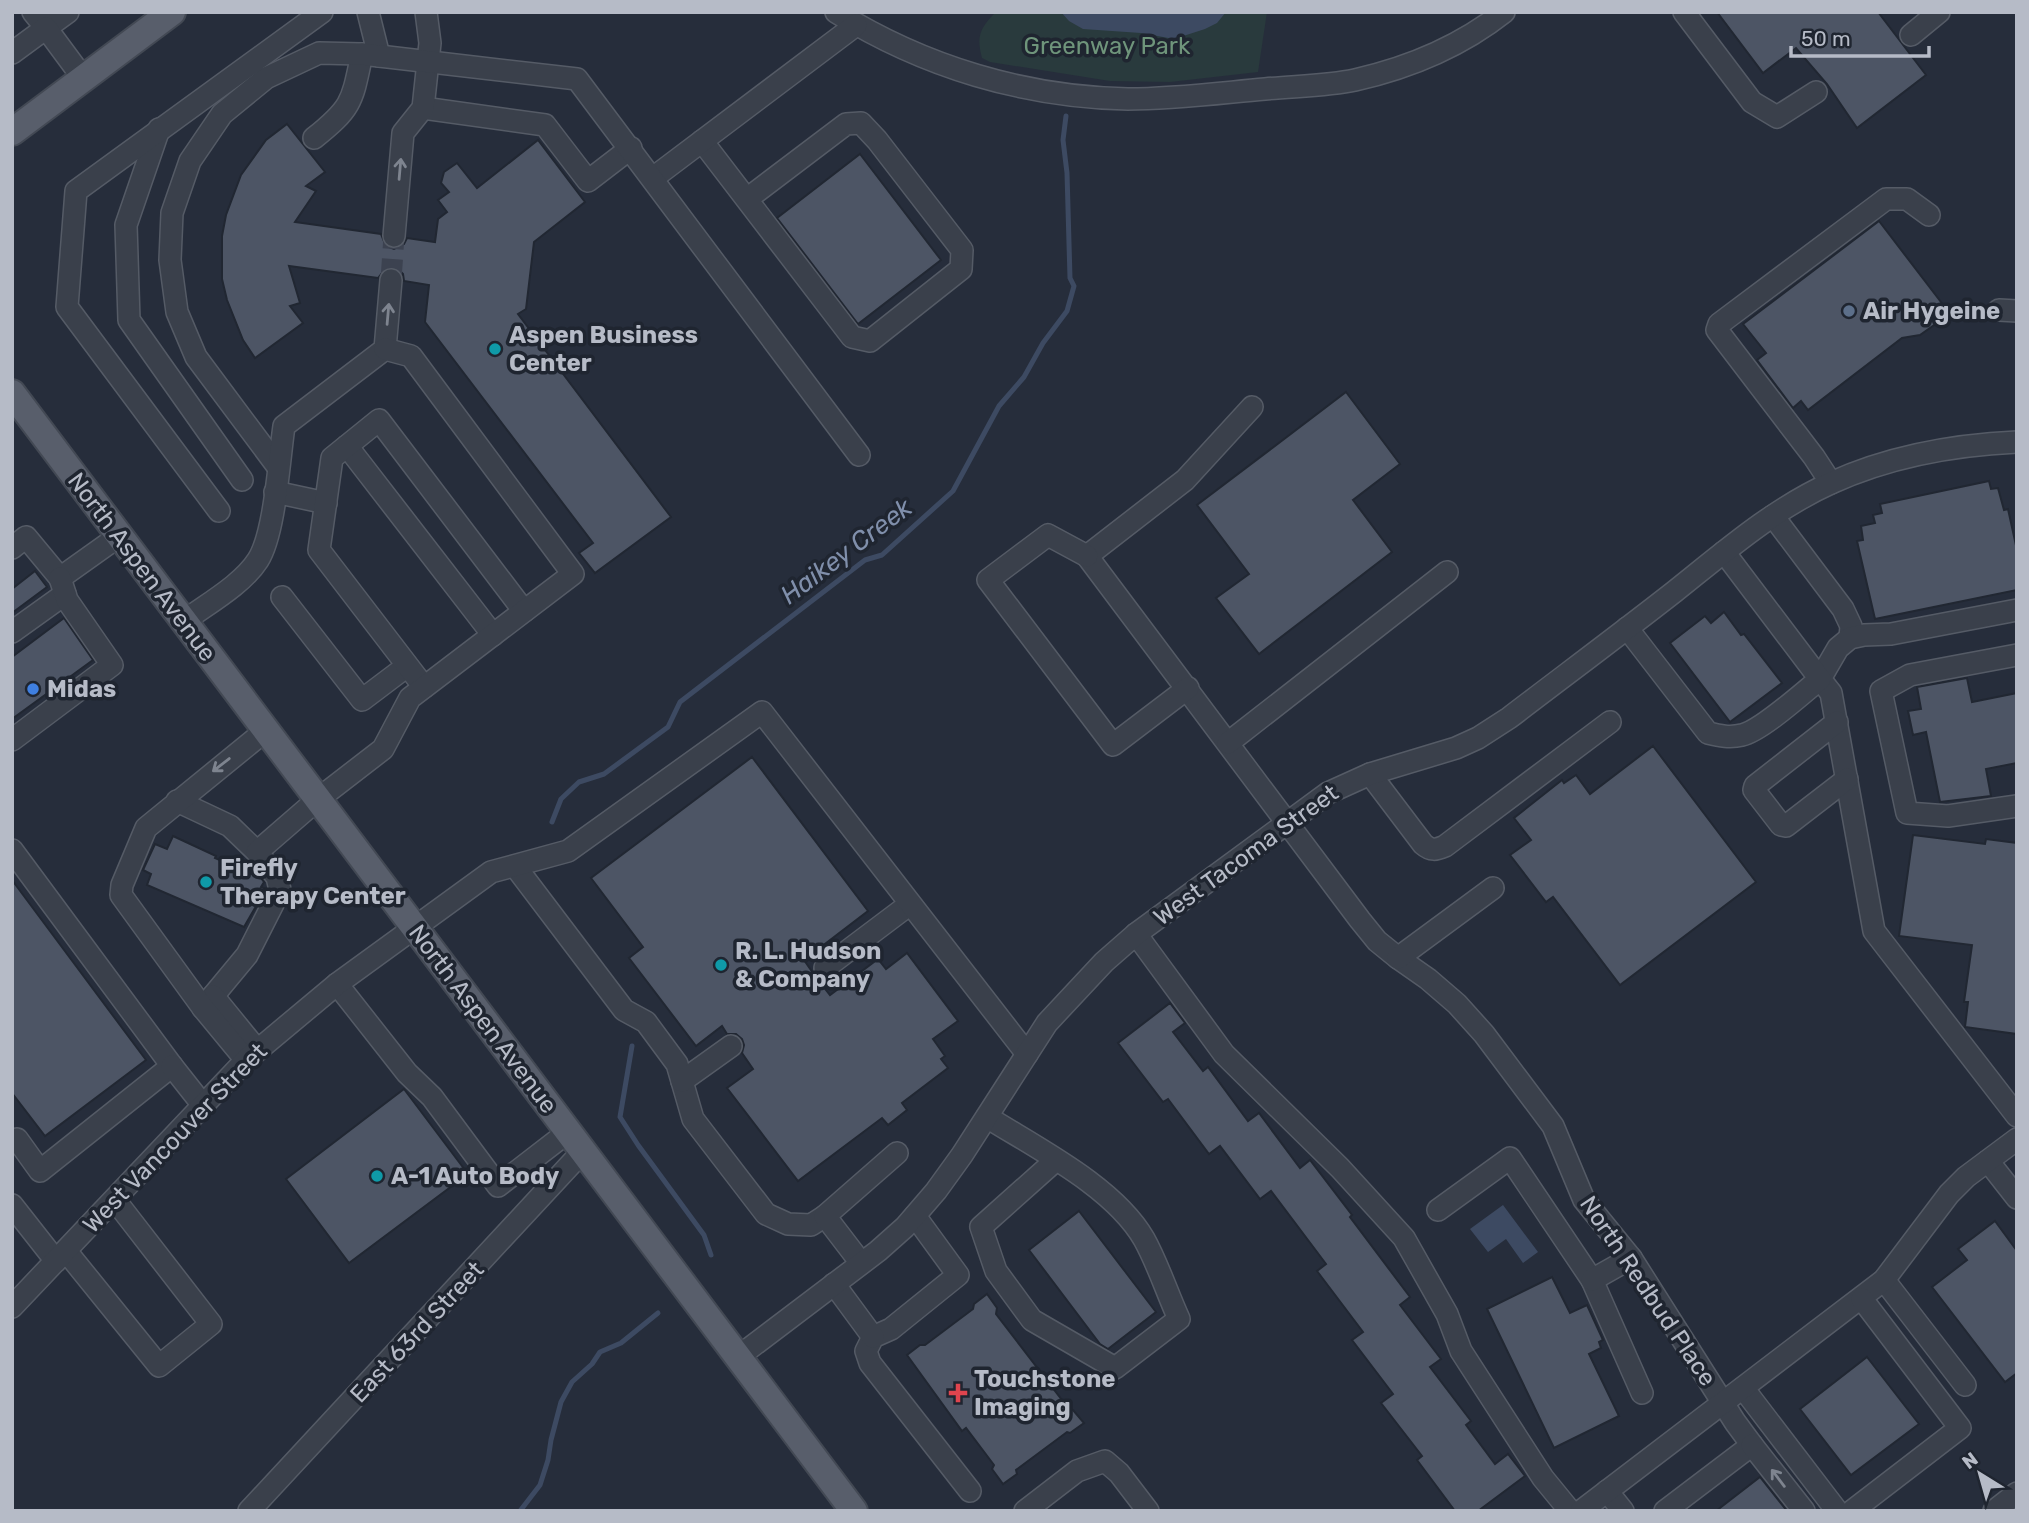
<svg xmlns="http://www.w3.org/2000/svg" width="2029" height="1523" viewBox="0 0 2029 1523" font-family="Rubik,sans-serif">
<rect width="100%" height="100%" fill="#262d3b"/>
<path fill="#293a3d" d="M 996,12 L 1267,12 L 1258,72 L 1170,82 L 1110,81 L 990,62 L 982,58 C 976,36 980,28 996,12 Z"/>
<g fill="#3d4a62">
<path d="M 1061,12 L 1226,12 L 1217,23 L 1205,29 L 1174,39 L 1141,33 L 1083,29 L 1069,21 Z"/>
<path d="M 1503,1205 L 1538,1252 L 1523,1263 L 1506,1239 L 1488,1252 L 1470,1229 Z"/>
</g>
<g fill="none" stroke-linecap="round" stroke-linejoin="round">
<g stroke="#3d4a62" stroke-width="5">
<path d="M 552,822 L 561,799 L 579,782 L 604,774 L 668,727 L 680,702 L 865,560 L 882,555 L 953,491 L 999,406 L 1024,377 L 1043,343 L 1067,311 L 1074,286 L 1070,278 L 1067,173 L 1063,140 L 1066,116"/>
<path d="M 632,1046 L 620,1117 L 638,1145 L 704,1235 L 711,1255"/>
<path d="M 520,1511 L 540,1485 L 548,1460 L 551,1440 L 561,1402 L 572,1382 L 592,1364 L 600,1352 L 621,1343 L 658,1313"/>
</g>
</g>
<g fill="#4d5565" stroke="#212732" stroke-width="2">
<path d="M 1717,12 L 1878,12 L 1926,75 L 1857,128 L 1827,84 L 1796,48 L 1763,73 Z"/>
<path d="M 287,124 L 325,172 L 306,186 L 316,191 L 295,222 L 381,234 L 386,246 L 394,249 L 404,244 L 407,238 L 435,242 L 438,219 L 447,212 L 438,200 L 449,192 L 441,183 L 444,172 L 457,163 L 477,188 L 538,140 L 585,202 L 534,242 L 526,309 L 518,314 L 671,517 L 595,573 L 579,553 L 593,543 L 425,322 L 429,285 L 404,281 L 403,274 L 398,269 L 386,268 L 378,278 L 289,266 L 300,303 L 290,306 L 303,323 L 255,358 L 243,340 L 227,300 L 222,279 L 222,236 L 226,215 L 241,175 L 266,140 Z"/>
<path d="M 860,154 L 941,260 L 858,324 L 777,218 Z"/>
<path d="M 1879,221 L 1944,306 L 1931,316 L 1937,323 L 1920,335 L 1902,338 L 1808,410 L 1801,401 L 1793,408 L 1757,360 L 1766,353 L 1743,324 Z"/>
<path d="M 1346,392 L 1400,464 L 1353,500 L 1392,552 L 1259,654 L 1216,598 L 1249,574 L 1197,505 Z"/>
<path d="M 1989,481 L 1991,489 L 1998,488 L 2004,510 L 2008,509 L 2017,550 L 2017,590 L 1875,619 L 1857,541 L 1863,540 L 1861,526 L 1875,523 L 1873,515 L 1882,513 L 1880,504 Z"/>
<path d="M 35,571 L 47,587 L 12,613 L 12,589 Z"/>
<path d="M 1724,612 L 1741,635 L 1744,634 L 1782,683 L 1730,722 L 1670,643 L 1705,616 L 1711,623 Z"/>
<path d="M 64,618 L 93,660 L 12,719 L 12,657 Z"/>
<path d="M 1967,678 L 1972,702 L 2017,693 L 2017,763 L 1986,769 L 1991,796 L 1940,802 L 1926,732 L 1913,735 L 1908,711 L 1921,709 L 1917,687 Z"/>
<path d="M 1653,746 L 1756,882 L 1620,985 L 1553,897 L 1546,902 L 1510,855 L 1531,840 L 1514,818 L 1562,780 L 1564,783 L 1576,775 L 1590,794 Z"/>
<path d="M 752,757 L 868,911 L 804,960 L 815,976 L 830,995 L 878,959 L 886,969 L 907,953 L 958,1021 L 933,1039 L 945,1056 L 941,1059 L 948,1068 L 902,1103 L 907,1110 L 888,1125 L 882,1118 L 798,1181 L 727,1088 L 753,1069 L 742,1053 L 744,1045 L 742,1039 L 736,1034 L 727,1034 L 722,1026 L 696,1046 L 629,958 L 643,947 L 591,878 Z"/>
<path d="M 1913,835 L 1985,844 L 1986,839 L 2017,843 L 2017,1034 L 1965,1027 L 1968,1002 L 1964,1002 L 1972,945 L 1899,936 Z"/>
<path d="M 173,836 L 216,856 L 215,858 L 261,878 L 264,882 L 261,887 L 266,889 L 244,927 L 147,885 L 151,874 L 143,870 L 155,844 L 167,849 Z"/>
<path d="M 12,880 L 146,1060 L 45,1136 L 12,1093 Z"/>
<path d="M 1170,1003 L 1185,1023 L 1173,1032 L 1203,1071 L 1208,1067 L 1248,1121 L 1259,1113 L 1300,1168 L 1310,1160 L 1352,1215 L 1350,1217 L 1410,1297 L 1400,1305 L 1441,1359 L 1430,1367 L 1471,1421 L 1466,1425 L 1495,1464 L 1508,1454 L 1525,1476 L 1478,1511 L 1455,1511 L 1417,1460 L 1422,1456 L 1381,1403 L 1393,1394 L 1352,1340 L 1363,1332 L 1317,1271 L 1326,1264 L 1271,1191 L 1260,1199 L 1220,1146 L 1209,1154 L 1168,1099 L 1163,1102 L 1118,1043 Z"/>
<path d="M 404,1089 L 468,1174 L 349,1263 L 286,1179 Z"/>
<path d="M 1079,1211 L 1156,1312 L 1108,1349 L 1100,1344 L 1029,1250 Z"/>
<path d="M 1995,1221 L 2017,1251 L 2017,1373 L 2005,1382 L 1932,1287 L 1967,1260 L 1958,1249 Z"/>
<path d="M 1552,1277 L 1570,1313 L 1587,1305 L 1603,1340 L 1599,1342 L 1601,1348 L 1589,1354 L 1619,1416 L 1554,1448 L 1487,1309 Z"/>
<path d="M 987,1294 L 997,1308 L 996,1314 L 1069,1409 L 1073,1410 L 1084,1423 L 1070,1433 L 1067,1432 L 1016,1470 L 1017,1474 L 1003,1484 L 992,1469 L 994,1465 L 966,1428 L 962,1431 L 907,1355 L 920,1345 L 925,1345 L 973,1309 L 974,1304 Z"/>
<path d="M 1867,1357 L 1919,1424 L 1851,1475 L 1800,1409 Z"/>
<path d="M 1760,1477 L 1787,1511 L 1716,1511 Z"/>
</g>
<g fill="none" stroke-linecap="round" stroke-linejoin="round">
<path stroke="#3c4250" stroke-width="21" stroke-dasharray="21 10" stroke-linecap="butt" d="M 391,280 L 394,236"/>
<defs>
<g id="minor">
<path d="M 33,12 L 46,28 L 68,12"/>
<path d="M 368,12 L 379,56"/>
<path d="M 836,12 C 924,67 1025,97 1128,99 C 1174,99 1220,93 1265,89 C 1295,86 1327,86 1355,80 C 1408,68 1461,46 1504,12"/>
<path d="M 1684,12 L 1752,102 L 1777,117 L 1816,92"/>
<path d="M 1911,35 L 1939,12"/>
<path d="M 12,53 L 46,28 L 83,78"/>
<path d="M 423,108 L 545,125 L 588,181 L 631,148"/>
<path d="M 159,129 L 126,225 L 129,320 L 242,480"/>
<path d="M 314,138 C 353,107 352,101 362,54"/>
<path d="M 702,141 L 852,337 L 870,341 L 961,269 L 962,250 L 877,140 L 861,123 L 846,124 L 747,199"/>
<path d="M 653,178 L 856,25"/>
<path d="M 394,236 L 403,133 L 423,108 L 430,43 L 426,12"/>
<path d="M 1999,310 L 2017,311"/>
<path d="M 1252,407 L 1185,480 L 1087,556 L 1360,920 L 1377,941 L 1398,958 L 1428,979 L 1457,1004 L 1484,1034 L 1553,1126 L 1584,1200 L 1631,1258 L 1735,1422 L 1752,1445 L 1665,1511"/>
<path d="M 347,446 L 493,635"/>
<path d="M 278,467 L 196,357 L 177,312 L 170,260 L 172,213 L 190,161 L 222,114 L 266,78 L 319,53 L 362,54 L 577,79 L 859,455"/>
<path d="M 1831,483 L 1814,457 L 1717,330 L 1719,324 L 1886,199 L 1907,199 L 1929,215"/>
<path d="M 275,492 L 326,503"/>
<path d="M 219,511 L 67,307 L 76,191 L 322,12"/>
<path d="M 1773,516 L 1843,609 L 1851,626 L 1850,638"/>
<path d="M 12,548 L 26,537 L 60,578 L 119,536"/>
<path d="M 1087,556 L 1048,535 L 988,580 L 1113,745 L 1188,688"/>
<path d="M 282,597 L 362,700 L 407,666"/>
<path d="M 2017,610 L 1891,634 L 1864,635 L 1850,638 L 1838,648 L 1820,679 L 1831,693 L 1874,931 L 2017,1116"/>
<path d="M 183,622 C 207,604 242,585 258,560 C 275,533 279,460 284,426 L 385,349 L 391,280"/>
<path d="M 1627,628 L 1708,733 C 1720,736 1730,738 1742,735 C 1761,731 1804,692 1820,679 L 1724,552"/>
<path d="M 12,632 L 65,594"/>
<path d="M 2017,655 L 1910,675 L 1881,691 L 1907,813 L 1948,816 L 2017,806"/>
<path d="M 424,687 L 319,550 L 332,458 L 379,420 L 524,611"/>
<path d="M 1837,722 L 1755,786 L 1754,790 L 1781,825 L 1786,826 L 1847,779"/>
<path d="M 12,740 L 112,665 L 67,600 L 60,578"/>
<path d="M 1228,743 L 1447,572"/>
<path d="M 1370,774 L 1423,844 C 1431,851 1436,850 1445,846 L 1610,722"/>
<path d="M 177,801 L 230,826 L 257,852 L 277,877 L 280,890 L 247,955 L 203,1008"/>
<path d="M 12,850 L 172,1066 L 40,1171 L 17,1139 L 12,1143"/>
<path d="M 257,852 L 317,800 L 383,749 L 410,698 L 573,574 L 411,356 L 385,349"/>
<path d="M 515,866 L 624,1010 L 646,1022 L 677,1064 L 693,1119 L 766,1214 L 788,1224 L 811,1225 L 825,1216"/>
<path d="M 1136,934 L 1224,1054 L 1340,1168 L 1404,1238 L 1447,1314 L 1461,1351 L 1543,1478 L 1570,1511"/>
<path d="M 1398,958 L 1493,888"/>
<path d="M 825,968 L 910,904"/>
<path d="M 337,984 L 407,1073 L 432,1097 L 498,1186 L 568,1132"/>
<path d="M 213,996 L 257,1050"/>
<path d="M 246,1060 L 203,1008 L 121,895 L 122,885 L 146,828 L 265,731"/>
<path d="M 172,1066 L 202,1104"/>
<path d="M 682,1081 L 731,1046"/>
<path d="M 987,1117 C 1038,1149 1114,1187 1144,1239 C 1158,1264 1167,1293 1179,1319 L 1115,1368 L 1032,1320 L 996,1271 L 981,1227 L 1056,1160"/>
<path d="M 1988,1161 L 2017,1198"/>
<path d="M 12,1205 L 56,1261"/>
<path d="M 1438,1210 L 1510,1158 L 1592,1280 L 1642,1393"/>
<path d="M 915,1216 L 958,1275 L 891,1329 L 873,1337 L 866,1351 L 870,1363 L 970,1491"/>
<path d="M 66,1251 L 159,1366 L 211,1324 L 115,1200"/>
<path d="M 861,1263 L 825,1216 L 897,1153"/>
<path d="M 1592,1280 L 1631,1258"/>
<path d="M 1884,1280 L 1965,1385"/>
<path d="M 834,1284 L 873,1337"/>
<path d="M 12,1307 L 246,1060 L 337,984 L 491,872 L 568,851 L 762,712 L 1027,1054"/>
<path d="M 738,1357 L 878,1251 L 905,1227 L 936,1191 L 962,1155 L 1047,1023 L 1104,962 L 1136,934 L 1328,793 L 1370,774 L 1456,748 L 1478,738 L 1509,718 C 1564,676 1619,635 1674,592 C 1723,553 1773,509 1831,483 C 1890,456 1952,445 2017,442"/>
<path d="M 1743,1388 L 1837,1511"/>
<path d="M 1752,1445 L 1804,1511"/>
<path d="M 1607,1491 L 1623,1511"/>
<path d="M 249,1511 L 583,1151"/>
<path d="M 1025,1511 L 1077,1471 L 1105,1461 L 1119,1473 L 1148,1511"/>
<path d="M 1581,1511 L 1884,1280 L 1949,1194 L 1966,1177 L 2017,1139"/>
<path d="M 1852,1511 L 1960,1428 L 1862,1299"/>
<path d="M 1994,1511 L 2017,1493"/>
</g>
<g id="major">
<path d="M 12,132 L 172,12"/>
<path d="M 12,393 L 854,1511"/>
</g>
</defs>
<use href="#minor" stroke="#555b66" stroke-width="24"/>
<use href="#major" stroke="#434954" stroke-width="30"/>
<use href="#minor" stroke="#3a404b" stroke-width="21"/>
<use href="#major" stroke="#585e6b" stroke-width="26"/>
</g>
<defs><path id="oneway-shaft" d="M-6 0H5M1.5-3L5.5 0L1.5 3" fill="none" stroke-width="1.6" stroke-linecap="round" stroke-linejoin="round" transform="scale(1.75)"/></defs>
<g stroke="#7e848f">
<use href="#oneway-shaft" transform="translate(400 169) rotate(-85)"/>
<use href="#oneway-shaft" transform="translate(388 314) rotate(-85)"/>
<use href="#oneway-shaft" transform="translate(221 765) rotate(142)"/>
<use href="#oneway-shaft" transform="translate(1778 1478) rotate(-127)"/>
</g>
<circle fill="#5c6f8a" stroke="#1f2530" stroke-width="2.5" cx="1849" cy="311" r="7"/>
<g fill="#0f9aa8" stroke="#1f2530" stroke-width="2.5">
<circle cx="495" cy="349" r="7"/>
<circle cx="206" cy="882" r="7"/>
<circle cx="721" cy="965" r="7"/>
<circle cx="377" cy="1176" r="7"/>
</g>
<circle fill="#3f7fe0" stroke="#1f2530" stroke-width="2.5" cx="33" cy="689" r="7"/>
<path fill="#e0444e" stroke="#1f2530" stroke-width="2.5" d="M954.5 1382.5h7v7h7v7h-7v7h-7v-7h-7v-7h7z"/>
<g text-anchor="middle" stroke-width="7" stroke-linejoin="round" paint-order="stroke">
<g font-size="24" fill="#6f957b" stroke="#1f2530">
<text x="1107" y="54">Greenway Park</text>
</g>
<g font-size="24" font-weight="bold" fill="#b6bbc7" stroke="#1f2530" text-anchor="start">
<text x="1863" y="319">Air Hygeine</text>
<text x="509" y="343">Aspen Business<tspan x="509" dy="28">Center</tspan></text>
<text x="47" y="697">Midas</text>
<text x="220" y="876">Firefly<tspan x="220" dy="28">Therapy Center</tspan></text>
<text x="735" y="959">R. L. Hudson<tspan x="735" dy="28">&amp; Company</tspan></text>
<text x="391" y="1184">A-1 Auto Body</text>
<text x="974" y="1387">Touchstone<tspan x="974" dy="28">Imaging</tspan></text>
</g>
<g font-size="24" fill="#b6bbc7" stroke="#1f2530">
<text transform="translate(142 567) rotate(53)" y="8">North Aspen Avenue</text>
<text transform="translate(1246 855) rotate(-36)" y="8">West Tacoma Street</text>
<text transform="translate(483 1019) rotate(53)" y="8">North Aspen Avenue</text>
<text transform="translate(175 1138) rotate(-46)" y="8">West Vancouver Street</text>
<text transform="translate(1648 1291) rotate(56)" y="8">North Redbud Place</text>
<text transform="translate(417 1332) rotate(-47)" y="8">East 63rd Street</text>
</g>
<g font-size="26" font-style="italic" fill="#808fab" stroke="#1f2530">
<text transform="translate(846 551) rotate(-37)" y="9">Haikey Creek</text>
</g>
</g>
<rect width="2029" height="1523" fill="none" stroke="#b6bbc7" stroke-width="28"/>
<g transform="translate(1980 1474) rotate(323)" stroke="#1f2530" stroke-width="5" paint-order="stroke">
<path d="M0-5L12 26L0 18L-12 26Z" fill="#b6bbc7"/>
<text y="-10" font-size="19" font-weight="bold" text-anchor="middle" fill="#b6bbc7">N</text>
</g>
<path d="M1791 46v10h138v-10" fill="none" stroke="#b6bbc7" stroke-width="3.5"/>
<text x="1801" y="46" font-size="21" fill="#b6bbc7" stroke="#1f2530" stroke-width="5" paint-order="stroke">50 m</text>
</svg>
